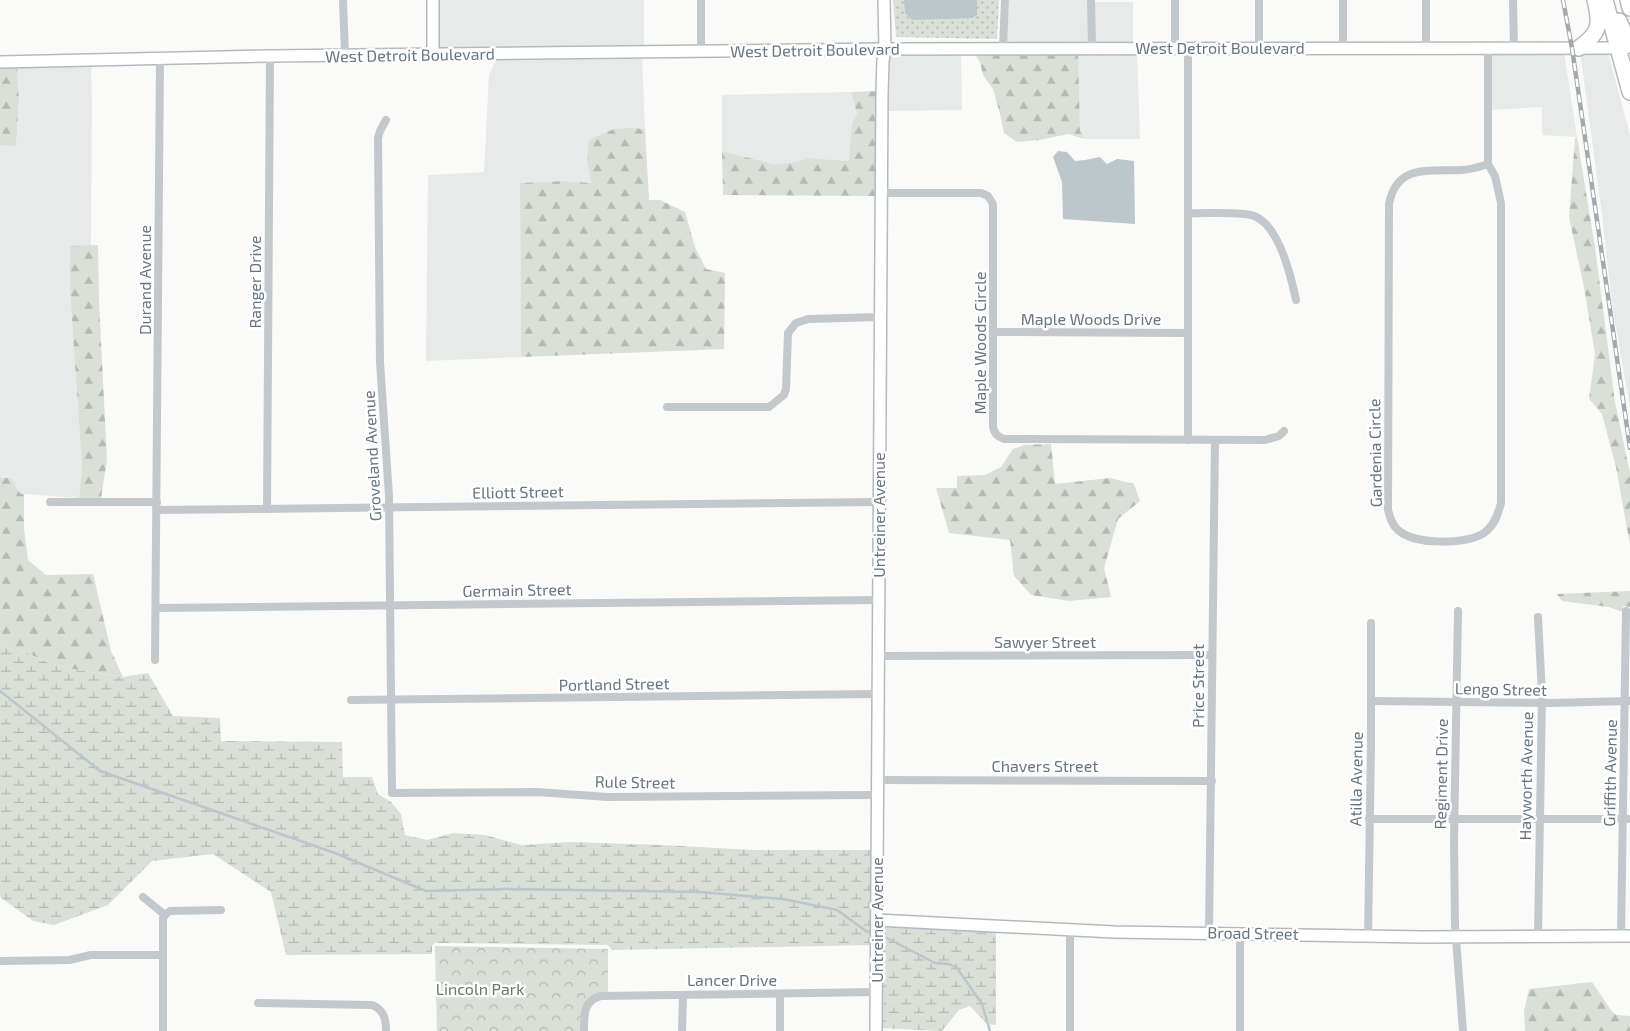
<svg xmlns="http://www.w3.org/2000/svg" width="1630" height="1031" viewBox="0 0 1630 1031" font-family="'Exo 2',sans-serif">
<defs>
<pattern id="grass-dots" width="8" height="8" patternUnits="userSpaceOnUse" patternTransform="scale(1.25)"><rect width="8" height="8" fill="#dadfd7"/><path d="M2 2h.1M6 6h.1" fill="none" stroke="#b4b9b4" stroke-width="1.8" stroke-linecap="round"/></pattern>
<pattern id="forest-firs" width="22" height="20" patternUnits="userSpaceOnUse" patternTransform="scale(1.25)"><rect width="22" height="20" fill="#dadfd7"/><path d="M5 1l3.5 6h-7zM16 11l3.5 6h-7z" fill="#b4b9b4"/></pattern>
<pattern id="wetland-marsh" width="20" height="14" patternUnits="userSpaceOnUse" patternTransform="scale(1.25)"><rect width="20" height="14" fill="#dadfd7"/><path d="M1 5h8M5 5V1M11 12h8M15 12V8" fill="none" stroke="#b4b9b4"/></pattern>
<pattern id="park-crowns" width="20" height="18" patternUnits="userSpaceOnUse" patternTransform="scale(1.25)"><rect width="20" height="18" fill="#dadfd7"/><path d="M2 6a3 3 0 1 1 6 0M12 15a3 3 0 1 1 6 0" fill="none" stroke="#b4b9b4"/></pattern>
</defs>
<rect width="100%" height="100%" fill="#fafaf8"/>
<g fill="#e8e9e9">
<path d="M 436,0 L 644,0 L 644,47 L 437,50 Z"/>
<path d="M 1009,0 L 1088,0 L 1088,43 L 1007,44 Z"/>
<rect x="1095" y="2" width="38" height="41"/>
<path d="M 961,52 L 962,110 L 886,111 L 889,53 Z"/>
<path d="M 1078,52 L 1137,52 L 1140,139 L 1085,139 L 1080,131 Z"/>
<path d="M 1564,52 L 1577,137 L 1542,135 L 1542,107 L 1492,110 L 1492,53 Z"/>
<path d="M 1580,52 L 1608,52 L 1630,135 L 1630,408 L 1612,305 L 1603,222 Z"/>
<path d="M 642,56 L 645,129 L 634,128 L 587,162 L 591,183 L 566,181 L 520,183 L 521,357 L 426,361 L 428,175 L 484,172 L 489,75 L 497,58 Z"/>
<path d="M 91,64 L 92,104 L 91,246 L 70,247 L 70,290 L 82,468 L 79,498 L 24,494 L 24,495 L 20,493 L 11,478 L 0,478 L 0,145 L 16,145 L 19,101 L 17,66 Z"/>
<path d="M 851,92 L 857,115 L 852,123 L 850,161 L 810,158 L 790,163 L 773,164 L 722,151 L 722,95 Z"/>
</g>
<path fill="url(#grass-dots)" d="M 893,0 L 999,0 L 997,39 L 896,37 Z"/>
<g fill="url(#forest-firs)">
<path d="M 973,52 L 1078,52 L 1080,131 L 1085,139 L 1068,134 L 1040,140 L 1017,142 L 1004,133 L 1000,114 L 993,89 L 983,75 L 980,62 Z"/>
<path d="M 0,66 L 17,66 L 19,101 L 16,146 L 0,145 Z"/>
<path d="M 878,91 L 878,196 L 723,195 L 722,151 L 773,164 L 790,163 L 810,158 L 849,161 L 852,123 L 857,114 L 851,92 Z"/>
<path d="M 634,128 L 645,129 L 649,200 L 660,200 L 685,212 L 695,247 L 706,269 L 725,273 L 724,349 L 521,357 L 520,183 L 566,181 L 591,183 L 587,162 L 589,140 L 614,129 Z"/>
<path d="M 1577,137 L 1595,247 L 1615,402 L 1630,473 L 1630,545 L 1616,467 L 1602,414 L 1589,399 L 1595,354 L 1584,287 L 1569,217 L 1575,138 Z"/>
<path d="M 98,245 L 99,302 L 107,460 L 101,498 L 79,498 L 82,468 L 70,290 L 70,246 Z"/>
<path d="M 1051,444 L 1055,484 L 1110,478 L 1134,484 L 1140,501 L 1118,519 L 1104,568 L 1111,597 L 1069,601 L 1031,595 L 1014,576 L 1010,540 L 949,533 L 936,488 L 957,488 L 957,476 L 985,475 L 1001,467 L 1013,449 L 1024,445 Z"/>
<path d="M 0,478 L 11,478 L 20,493 L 24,495 L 24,529 L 28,560 L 46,575 L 93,574 L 111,651 L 123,677 L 77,670 L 49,663 L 0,641 Z"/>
<path d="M 1630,591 L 1630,607 L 1623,606 L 1623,612 L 1609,607 L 1562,601 L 1557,594 Z"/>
<path d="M 1592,982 L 1611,1010 L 1616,1015 L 1630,1016 L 1630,1031 L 1525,1031 L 1524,1011 L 1529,989 Z"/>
</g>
<g fill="url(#wetland-marsh)">
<path d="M 0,641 L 49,663 L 77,670 L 123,677 L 148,673 L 173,716 L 220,718 L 221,741 L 342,742 L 343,777 L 372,777 L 378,794 L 391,802 L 401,814 L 405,835 L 427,840 L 453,833 L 485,835 L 521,845 L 570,842 L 663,845 L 752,850 L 874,850 L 873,945 L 612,950 L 608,945 L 435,943 L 432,946 L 432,954 L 286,955 L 271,892 L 213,854 L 152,861 L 108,905 L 54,925 L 33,921 L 0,897 Z"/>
<path d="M 881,924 L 996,931 L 996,1025 L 987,1024 L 970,1006 L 959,1010 L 942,1031 L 880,1028 Z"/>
</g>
<path fill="url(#park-crowns)" d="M 435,946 L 608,949 L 608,996 L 590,1001 L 584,1031 L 437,1031 Z"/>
<g fill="#bbc7cb">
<path d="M 904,0 L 977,0 L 977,15 L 972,18 L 912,20 L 905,13 Z"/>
<path d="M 1058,151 L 1067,152 L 1075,161 L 1085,160 L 1100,157 L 1107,164 L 1117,159 L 1134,161 L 1135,224 L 1063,219 L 1062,182 L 1053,157 Z"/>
</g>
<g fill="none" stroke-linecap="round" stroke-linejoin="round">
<g stroke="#bbc7cb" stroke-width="2.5">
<path d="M 0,691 L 100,771 L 335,853 L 426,891 L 506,889 L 700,892 L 783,899 L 837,910 L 866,931 L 870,932"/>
<path d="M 883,936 L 935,963 L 949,964 L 957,968 L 982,1004 L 990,1031"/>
</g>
<defs>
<g id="secondary">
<path d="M 433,0 L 433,54"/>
<path d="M 0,62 L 270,56 L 885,49 L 1626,48"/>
<path d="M 877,920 L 1114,932 L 1423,937 L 1630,936"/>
<path d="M 876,1031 L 882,93 L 883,61 L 885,49 L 884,0"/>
</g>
<g id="highway">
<path d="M 1605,0 L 1630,92"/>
<path d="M 1628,0 L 1630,8"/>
<path d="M 1619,21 L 1627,39 L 1630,41"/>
<path d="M 1579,48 C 1600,33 1601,25 1595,0"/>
</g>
</defs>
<use href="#secondary" stroke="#b3babf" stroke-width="14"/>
<use href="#highway" stroke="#b4b9bd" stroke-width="18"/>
<g stroke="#c3c8cc" stroke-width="8">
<path d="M 343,0 L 345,55"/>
<path d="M 701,0 L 701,51"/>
<path d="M 1091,0 L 1092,48"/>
<path d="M 1513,0 L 1514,48"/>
<path d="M 1003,48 L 1005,0"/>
<path d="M 1175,48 L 1175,0"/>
<path d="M 1259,48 L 1259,0"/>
<path d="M 1343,48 L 1343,0"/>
<path d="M 1426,48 L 1426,0"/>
<path d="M 1488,48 L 1488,164"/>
<path d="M 386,120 L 380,131 L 378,138 L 380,362 L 389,496 L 392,793 L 537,792 L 608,797 L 877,795"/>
<path d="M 1488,164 L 1495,176 L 1501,203 L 1501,503 C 1498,515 1494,526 1484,533 C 1466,545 1414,545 1398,530 C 1392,525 1390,518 1388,510 L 1389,204 C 1397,163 1429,172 1461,170 C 1471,170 1479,167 1488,164 Z"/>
<path d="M 882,193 L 981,193 L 988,196 L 993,204 L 993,427 C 994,434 998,437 1004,439 L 1265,440 L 1279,436 L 1284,431"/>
<path d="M 1188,213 C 1204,214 1241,211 1254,216 C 1279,225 1291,276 1296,300"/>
<path d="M 994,332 L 1188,333"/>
<path d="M 667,407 L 769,407 L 784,395 L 786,389 L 788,333 L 796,323 L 808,319 L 881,317"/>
<path d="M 1188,440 L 1188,48"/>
<path d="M 50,502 L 157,502"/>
<path d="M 267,509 L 270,56"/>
<path d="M 157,510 L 879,502"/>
<path d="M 156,608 L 878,600"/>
<path d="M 1458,611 L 1454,841 L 1455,925 L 1463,1031"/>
<path d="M 878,656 L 1212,655"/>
<path d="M 155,660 L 160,58"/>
<path d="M 351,700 L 878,694"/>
<path d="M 1371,701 L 1550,703 L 1630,701"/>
<path d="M 878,780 L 1212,781"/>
<path d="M 1369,819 L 1630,819"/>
<path d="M 143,897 L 165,915"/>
<path d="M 165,915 L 170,911 L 221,910"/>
<path d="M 1070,931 L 1070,1031"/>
<path d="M 1209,933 L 1215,440"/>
<path d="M 1368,936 L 1371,746 L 1371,623"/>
<path d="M 1538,936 L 1542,695 L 1538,617"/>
<path d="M 1621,936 L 1626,611"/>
<path d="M 0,961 L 69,960 L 91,955 L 163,955"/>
<path d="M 258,1003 L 372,1005 C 384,1010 386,1019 386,1031"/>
<path d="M 163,1031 L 163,918 L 165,915"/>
<path d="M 584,1031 C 584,1016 583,1000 601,996 L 876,992"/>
<path d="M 682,1031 L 683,995"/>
<path d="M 780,1031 L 780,994"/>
<path d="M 1240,1031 L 1240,933"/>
</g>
<use href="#secondary" stroke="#fff" stroke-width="11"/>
<use href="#highway" stroke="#fff" stroke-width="15"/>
<defs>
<path id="rail" d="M 1563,0 L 1572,48 L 1630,448"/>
</defs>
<use href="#rail" stroke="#a2aab0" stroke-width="4.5"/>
<use href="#rail" stroke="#fff" stroke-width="2.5" stroke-dasharray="8" stroke-linecap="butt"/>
</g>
<g text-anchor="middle" stroke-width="5" stroke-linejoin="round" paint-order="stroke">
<g font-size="16" fill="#657683" stroke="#fff">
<text x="1220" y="54">West Detroit Boulevard</text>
<text transform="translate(815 50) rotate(-1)" y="6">West Detroit Boulevard</text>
<text transform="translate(410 55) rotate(-1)" y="6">West Detroit Boulevard</text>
<text transform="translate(145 280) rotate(-90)" y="6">Durand Avenue</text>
<text transform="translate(255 282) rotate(-90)" y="6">Ranger Drive</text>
<text x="1091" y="325">Maple Woods Drive</text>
<text transform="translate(980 343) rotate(-90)" y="6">Maple Woods Circle</text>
<text transform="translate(1375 453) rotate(-91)" y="6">Gardenia Circle</text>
<text transform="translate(372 456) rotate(-93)" y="6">Groveland Avenue</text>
<text transform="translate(518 492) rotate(-1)" y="6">Elliott Street</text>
<text transform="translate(879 515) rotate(-90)" y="6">Untreiner Avenue</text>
<text transform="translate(517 590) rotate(-1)" y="6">Germain Street</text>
<text x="1045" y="648">Sawyer Street</text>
<text transform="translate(614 684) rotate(-1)" y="6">Portland Street</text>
<text transform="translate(1198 686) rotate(-90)" y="6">Price Street</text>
<text transform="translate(1501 689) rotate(1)" y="6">Lengo Street</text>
<text x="1045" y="772">Chavers Street</text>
<text transform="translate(1610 773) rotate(-89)" y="6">Griffith Avenue</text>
<text transform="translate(1441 774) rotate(-89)" y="6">Regiment Drive</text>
<text transform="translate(1526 776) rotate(-89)" y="6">Hayworth Avenue</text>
<text transform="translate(1356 779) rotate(-89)" y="6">Atilla Avenue</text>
<text transform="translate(635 782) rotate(1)" y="6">Rule Street</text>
<text transform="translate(877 920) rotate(-90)" y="6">Untreiner Avenue</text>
<text transform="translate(1253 933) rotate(1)" y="6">Broad Street</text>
<text x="732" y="986">Lancer Drive</text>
</g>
<g font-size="16" fill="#687a64" stroke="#fff">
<text x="480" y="995">Lincoln Park</text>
</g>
</g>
</svg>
